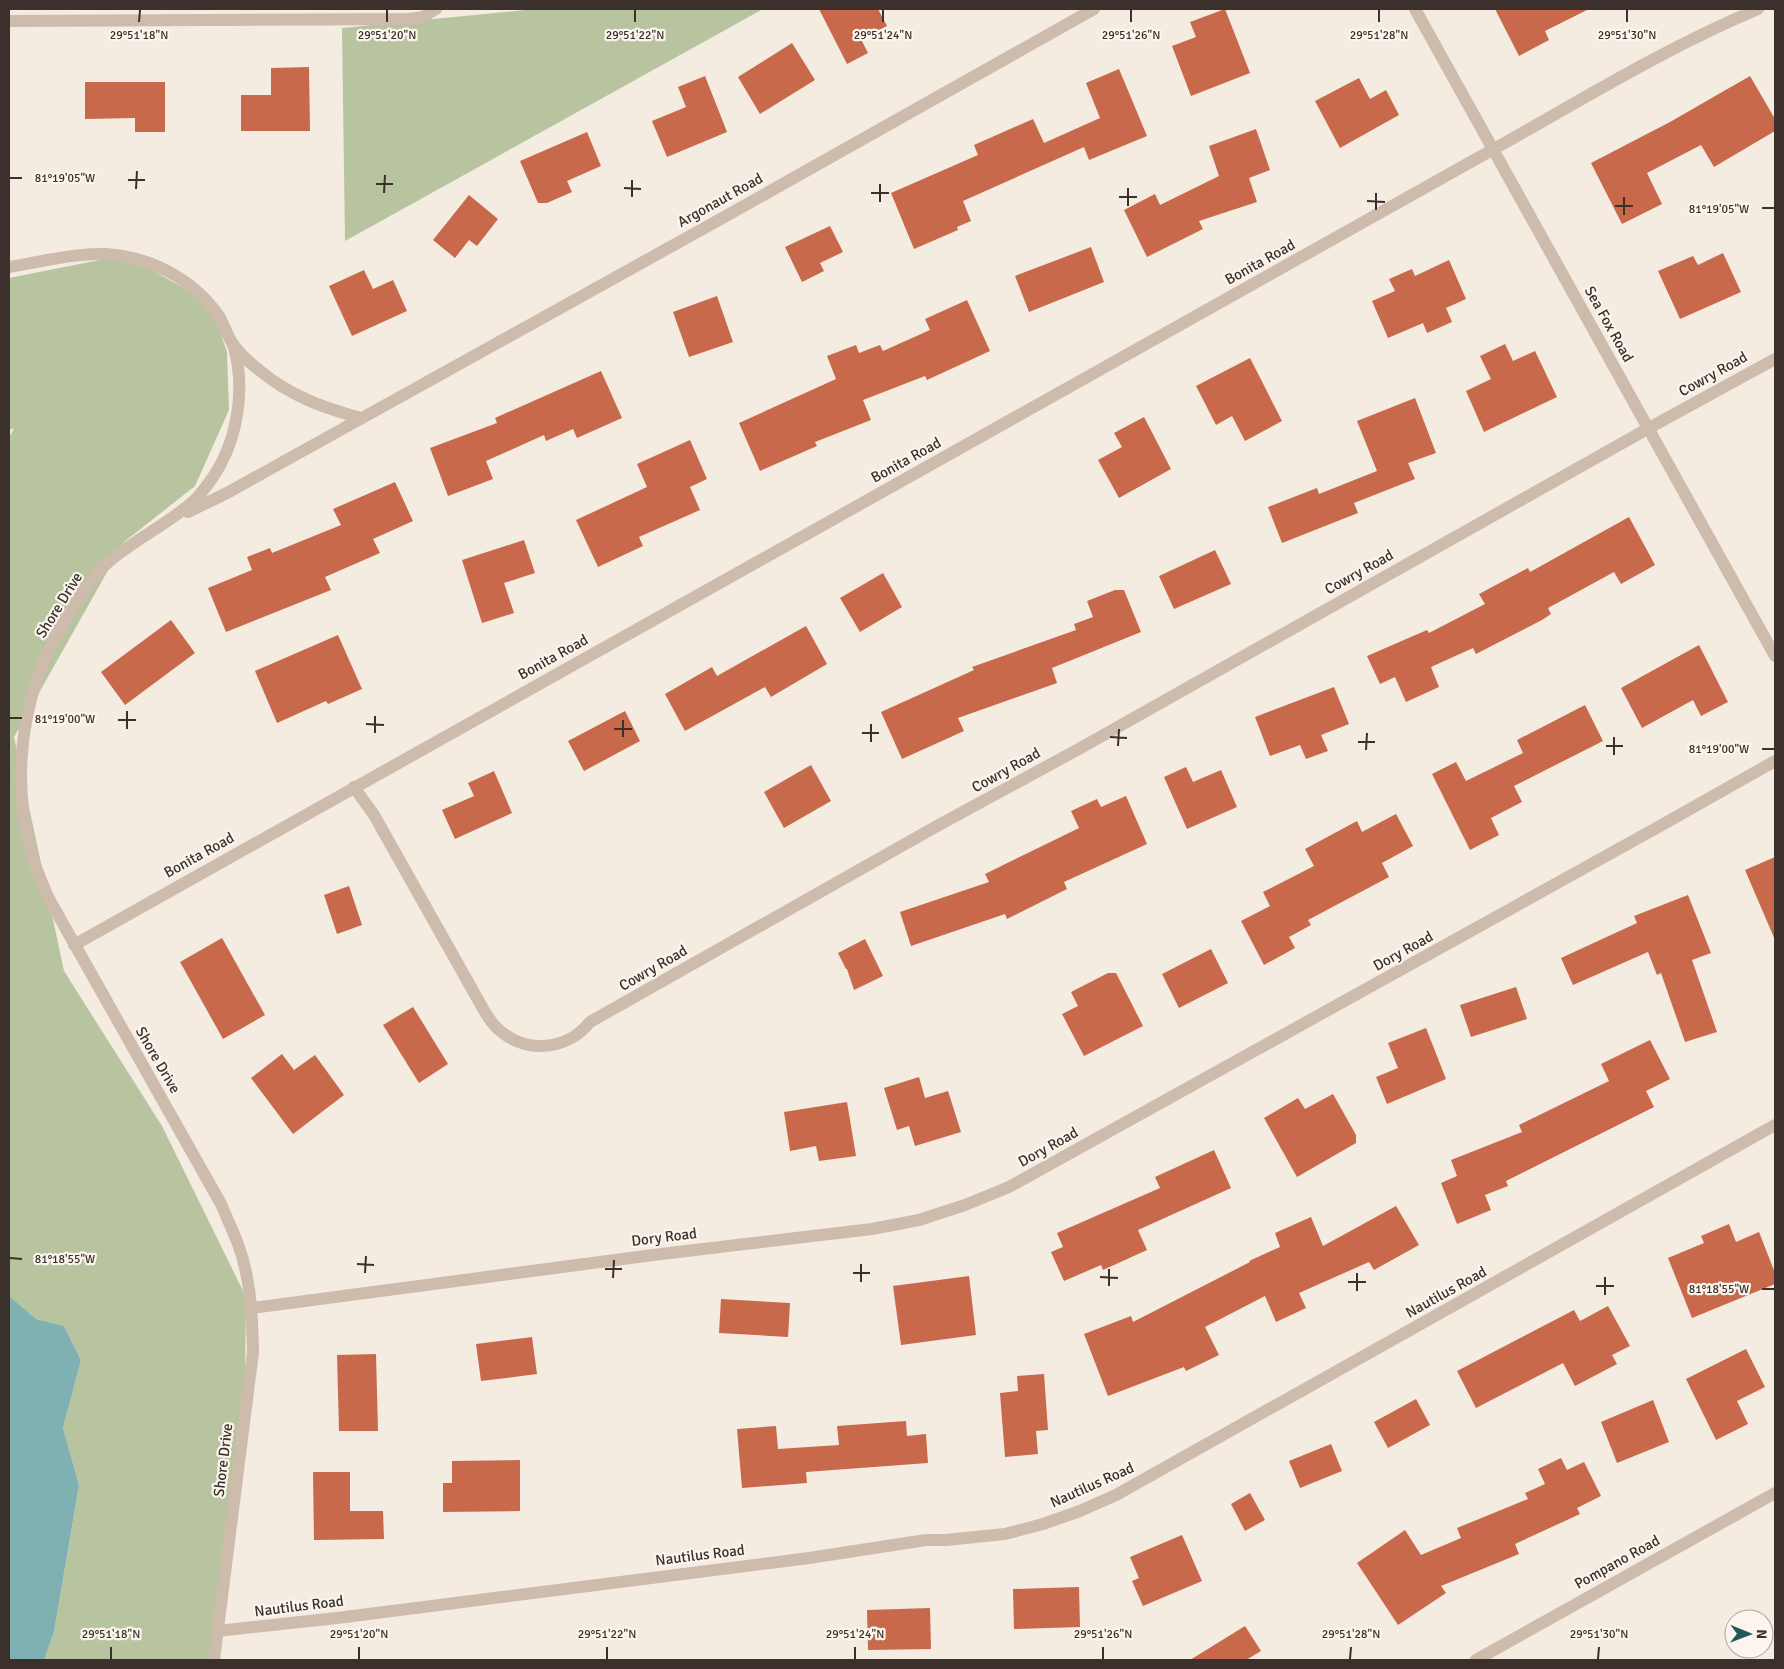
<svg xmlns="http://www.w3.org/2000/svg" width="1784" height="1669" viewBox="0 0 1784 1669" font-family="Signika,sans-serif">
<rect width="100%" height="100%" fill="#f4ebe1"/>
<g fill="#b8c4a0">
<path d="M 535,9 L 763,9 L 345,241 L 342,28 Z"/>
<path d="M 125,255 L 198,296 L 214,314 L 227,352 L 229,410 L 195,486 L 124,542 L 14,737 L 64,971 L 162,1126 L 246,1297 L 244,1451 L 214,1660 L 44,1660 L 54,1632 L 79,1485 L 63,1428 L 81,1360 L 64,1326 L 36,1319 L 9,1296 L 9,438 L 14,428 L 9,430 L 9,278 Z"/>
</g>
<path fill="#7fb0b2" d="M 9,1296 L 36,1319 L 64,1326 L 81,1360 L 63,1428 L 79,1485 L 54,1632 L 44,1660 L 9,1660 Z"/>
<g fill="#c8694b">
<path d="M 819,9 L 878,9 L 887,26 L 861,39 L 868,53 L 847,64 Z"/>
<path d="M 1225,9 L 1250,73 L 1191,96 L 1172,46 L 1196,37 L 1190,22 Z"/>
<path d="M 1495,9 L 1589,9 L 1545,31 L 1549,40 L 1519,56 Z"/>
<path d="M 792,43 L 815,80 L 760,114 L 738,77 Z"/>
<path d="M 309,67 L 310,131 L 241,131 L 241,95 L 271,95 L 271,68 Z"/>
<path d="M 1119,69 L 1147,136 L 1089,160 L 1084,147 L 963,201 L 971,221 L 957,227 L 958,230 L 914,249 L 891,193 L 978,155 L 974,145 L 1033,119 L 1044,143 L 1100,118 L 1086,83 Z"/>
<path d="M 705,76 L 727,132 L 667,157 L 652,121 L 686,107 L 678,87 Z"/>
<path d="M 1750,76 L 1775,119 L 1775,131 L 1714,167 L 1701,145 L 1647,173 L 1662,204 L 1622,224 L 1591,163 L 1670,122 Z"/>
<path d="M 1359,78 L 1370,99 L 1386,90 L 1399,115 L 1340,148 L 1315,101 Z"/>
<path d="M 85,82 L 165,82 L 165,132 L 135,132 L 135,118 L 85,119 Z"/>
<path d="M 1256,129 L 1270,170 L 1249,178 L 1257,202 L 1199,221 L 1203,229 L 1147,257 L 1124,210 L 1155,194 L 1160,205 L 1219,176 L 1209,146 Z"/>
<path d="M 587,132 L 601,166 L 567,181 L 572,192 L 547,203 L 538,203 L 520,161 Z"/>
<path d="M 469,195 L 498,219 L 477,246 L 469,240 L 455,258 L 433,240 Z"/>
<path d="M 830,226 L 843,252 L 820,263 L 824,271 L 802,282 L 785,247 Z"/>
<path d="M 1091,247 L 1104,282 L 1029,312 L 1015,276 Z"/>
<path d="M 1723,253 L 1741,292 L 1680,319 L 1658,271 L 1693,256 L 1698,265 Z"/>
<path d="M 1449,260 L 1466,299 L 1446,308 L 1452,322 L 1427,333 L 1423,323 L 1388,338 L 1372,301 L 1395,291 L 1389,279 L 1412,269 L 1415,276 Z"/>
<path d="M 364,270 L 373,289 L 393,280 L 407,311 L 352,336 L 329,286 Z"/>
<path d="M 717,296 L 733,342 L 689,357 L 673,312 Z"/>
<path d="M 967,300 L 990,351 L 927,380 L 925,376 L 863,400 L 871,420 L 815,442 L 817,446 L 760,471 L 739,423 L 836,379 L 827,356 L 856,345 L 859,353 L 880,345 L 883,351 L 930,330 L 925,319 Z"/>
<path d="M 1505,344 L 1513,361 L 1535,351 L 1557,397 L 1484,432 L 1466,391 L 1491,379 L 1480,356 Z"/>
<path d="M 1250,358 L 1282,421 L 1245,441 L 1232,416 L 1216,425 L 1196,386 Z"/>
<path d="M 601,371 L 622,418 L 577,438 L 573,429 L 546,441 L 544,435 L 486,461 L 493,479 L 448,496 L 430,448 L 497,423 L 495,418 Z"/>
<path d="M 1415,398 L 1436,453 L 1408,463 L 1415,479 L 1354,503 L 1358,513 L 1282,543 L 1268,507 L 1317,488 L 1319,494 L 1377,471 L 1357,421 Z"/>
<path d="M 1144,417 L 1171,469 L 1119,498 L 1098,460 L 1122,447 L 1114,433 Z"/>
<path d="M 690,440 L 707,479 L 690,487 L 700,510 L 639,537 L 643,546 L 598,567 L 576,520 L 647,487 L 637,464 Z"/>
<path d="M 395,482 L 413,521 L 373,539 L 380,553 L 325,577 L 331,590 L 226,632 L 208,588 L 252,570 L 247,557 L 270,548 L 272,553 L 341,525 L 333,509 Z"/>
<path d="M 1629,517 L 1655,565 L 1621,584 L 1614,572 L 1548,608 L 1551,614 L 1542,620 L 1476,654 L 1473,648 L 1431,667 L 1439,687 L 1406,702 L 1395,677 L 1380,684 L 1367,656 L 1427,630 L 1429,633 L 1485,604 L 1479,594 L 1528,568 L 1530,572 Z"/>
<path d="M 524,540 L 535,573 L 504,583 L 514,613 L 482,623 L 462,560 Z"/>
<path d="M 1215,550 L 1231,584 L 1174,609 L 1159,576 Z"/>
<path d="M 883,573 L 902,607 L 860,632 L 840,598 Z"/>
<path d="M 1115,590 L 1124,590 L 1141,632 L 1052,668 L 1057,683 L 958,718 L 964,731 L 902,759 L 881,712 L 974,670 L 972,667 L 1076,630 L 1074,624 L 1093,617 L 1087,601 Z"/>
<path d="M 171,620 L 195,653 L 125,705 L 101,672 Z"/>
<path d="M 806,626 L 827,664 L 771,697 L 765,687 L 685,731 L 665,694 L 712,667 L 717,676 Z"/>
<path d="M 338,635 L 362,689 L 328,704 L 326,701 L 277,723 L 255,671 Z"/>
<path d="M 1699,645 L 1728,702 L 1701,716 L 1693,700 L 1642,728 L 1621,688 Z"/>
<path d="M 1334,687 L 1349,724 L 1321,735 L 1328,751 L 1306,759 L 1300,745 L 1270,756 L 1255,717 Z"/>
<path d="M 1585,705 L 1603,741 L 1514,786 L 1522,802 L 1491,818 L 1499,835 L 1470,850 L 1432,774 L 1456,762 L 1466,781 L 1523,753 L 1517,740 Z"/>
<path d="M 625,711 L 640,741 L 584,771 L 568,741 Z"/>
<path d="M 811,765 L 831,801 L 784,828 L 764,792 Z"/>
<path d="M 1186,767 L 1193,782 L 1221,770 L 1237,807 L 1187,829 L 1164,777 Z"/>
<path d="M 494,771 L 512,813 L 455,839 L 442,810 L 474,796 L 468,783 Z"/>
<path d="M 1126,796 L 1147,844 L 1064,882 L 1067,889 L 1007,919 L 1005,914 L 911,946 L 900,912 L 989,882 L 985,874 L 1079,828 L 1071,811 L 1097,799 L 1101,807 Z"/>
<path d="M 1396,814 L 1413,846 L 1382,863 L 1389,877 L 1308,920 L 1311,925 L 1289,937 L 1295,948 L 1264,965 L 1241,921 L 1270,906 L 1263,892 L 1314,866 L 1305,849 L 1357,821 L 1362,832 Z"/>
<path d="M 1775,857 L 1775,940 L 1745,870 Z"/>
<path d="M 349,886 L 362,925 L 337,934 L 324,895 Z"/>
<path d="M 1688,895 L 1711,953 L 1692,960 L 1717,1032 L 1685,1042 L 1661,973 L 1657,975 L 1648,952 L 1573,985 L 1561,958 L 1637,923 L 1634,916 Z"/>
<path d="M 222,938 L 265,1015 L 223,1039 L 180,962 Z"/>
<path d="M 865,939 L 883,976 L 854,990 L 847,969 L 846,969 L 838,953 Z"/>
<path d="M 1211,949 L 1228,983 L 1179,1008 L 1162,974 Z"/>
<path d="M 1108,973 L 1116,973 L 1143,1026 L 1084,1056 L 1062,1014 L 1078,1006 L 1071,992 Z"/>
<path d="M 1516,987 L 1527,1019 L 1471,1037 L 1460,1005 Z"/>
<path d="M 413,1007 L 448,1064 L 419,1083 L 383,1025 Z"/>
<path d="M 1426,1028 L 1446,1079 L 1387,1104 L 1376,1077 L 1398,1068 L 1388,1043 Z"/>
<path d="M 1650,1040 L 1670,1079 L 1646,1091 L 1654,1107 L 1506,1181 L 1508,1186 L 1485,1195 L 1491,1210 L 1457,1224 L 1441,1183 L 1457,1176 L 1451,1160 L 1522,1132 L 1519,1125 L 1609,1081 L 1601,1064 Z"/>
<path d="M 282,1054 L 294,1070 L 315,1055 L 344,1095 L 293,1134 L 251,1078 Z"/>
<path d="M 919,1077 L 925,1098 L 948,1091 L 961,1132 L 915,1146 L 909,1126 L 897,1130 L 884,1088 Z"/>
<path d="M 1333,1094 L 1356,1135 L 1356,1143 L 1297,1177 L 1264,1118 L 1298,1098 L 1305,1109 Z"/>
<path d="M 847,1102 L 856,1156 L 819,1161 L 816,1146 L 790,1151 L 784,1112 Z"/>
<path d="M 1214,1150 L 1231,1188 L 1138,1230 L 1147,1250 L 1103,1270 L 1101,1265 L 1064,1281 L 1051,1252 L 1063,1247 L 1057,1233 L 1160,1188 L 1155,1177 Z"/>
<path d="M 1396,1206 L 1419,1245 L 1374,1270 L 1369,1262 L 1299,1293 L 1306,1308 L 1276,1322 L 1265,1296 L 1205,1327 L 1219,1355 L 1186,1371 L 1184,1367 L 1108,1396 L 1084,1334 L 1131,1316 L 1133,1322 L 1250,1262 L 1249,1261 L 1280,1247 L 1275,1233 L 1311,1217 L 1323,1246 Z"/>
<path d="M 1729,1224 L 1736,1242 L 1759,1232 L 1775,1273 L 1775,1284 L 1692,1318 L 1668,1258 L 1704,1243 L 1701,1236 Z"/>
<path d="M 969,1276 L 976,1335 L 901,1345 L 893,1286 Z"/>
<path d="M 721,1299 L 790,1303 L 788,1337 L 719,1333 Z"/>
<path d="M 1608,1306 L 1630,1346 L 1612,1355 L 1617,1364 L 1575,1386 L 1563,1363 L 1476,1408 L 1457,1371 L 1574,1310 L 1580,1321 Z"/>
<path d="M 532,1337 L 537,1374 L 481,1381 L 476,1344 Z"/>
<path d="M 1746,1349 L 1765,1387 L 1737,1401 L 1748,1424 L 1716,1440 L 1686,1379 Z"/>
<path d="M 376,1354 L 378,1431 L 339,1431 L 337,1355 Z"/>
<path d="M 1044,1374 L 1048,1430 L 1036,1431 L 1038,1454 L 1005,1457 L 1000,1393 L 1018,1391 L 1017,1376 Z"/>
<path d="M 1416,1399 L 1430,1425 L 1388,1448 L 1374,1422 Z"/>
<path d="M 1653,1400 L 1669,1442 L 1617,1463 L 1601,1422 Z"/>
<path d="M 906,1421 L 907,1436 L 926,1434 L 928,1463 L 806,1472 L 807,1483 L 742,1488 L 737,1429 L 776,1426 L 778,1449 L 839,1445 L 837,1426 Z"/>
<path d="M 1331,1444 L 1342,1471 L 1300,1488 L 1289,1461 Z"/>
<path d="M 1561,1458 L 1567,1470 L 1584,1462 L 1601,1496 L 1577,1508 L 1580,1514 L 1515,1544 L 1519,1554 L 1441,1586 L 1446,1593 L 1398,1625 L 1357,1563 L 1405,1530 L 1421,1555 L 1461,1538 L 1457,1528 L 1528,1499 L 1525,1493 L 1545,1484 L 1538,1469 Z"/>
<path d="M 520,1460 L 520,1511 L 443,1512 L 443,1483 L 452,1483 L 452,1461 Z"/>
<path d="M 313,1472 L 350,1472 L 350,1511 L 383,1511 L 384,1539 L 314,1540 Z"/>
<path d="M 1250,1493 L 1265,1520 L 1245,1531 L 1231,1504 Z"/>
<path d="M 1182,1535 L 1202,1581 L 1143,1606 L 1132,1581 L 1139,1578 L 1130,1557 Z"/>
<path d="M 1079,1587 L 1080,1627 L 1014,1629 L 1013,1589 Z"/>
<path d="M 930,1608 L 931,1649 L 868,1650 L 867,1610 Z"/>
<path d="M 1245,1626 L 1261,1651 L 1246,1660 L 1190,1660 Z"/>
</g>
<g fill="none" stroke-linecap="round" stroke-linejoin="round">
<g stroke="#cdbbac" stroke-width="12">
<path d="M 1415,9 C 1533,225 1656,440 1775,656"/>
<path d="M 9,21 L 409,19 L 423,17 L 436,9"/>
<path d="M 9,267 C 41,262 74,253 106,254 C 151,257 193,279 219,316 C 224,325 227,335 232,343 C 239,353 250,363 259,370 C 290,396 324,408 361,418"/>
<path d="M 188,512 L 227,493 L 726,216 L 1094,9"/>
<path d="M 354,787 L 374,815 L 477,998 C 482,1007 488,1019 496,1027 C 523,1054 566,1052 590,1022 L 937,826 L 1077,750 L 1649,428 L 1775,359"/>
<path d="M 74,945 L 1492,150 C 1580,101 1665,48 1758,9"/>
<path d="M 252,1308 L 653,1255 L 872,1229 L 919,1220 L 965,1205 L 1009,1187 L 1660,826 L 1775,761"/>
<path d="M 217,1631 L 337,1618 L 809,1558 L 926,1540 L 946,1540 L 1005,1534 L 1043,1524 L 1080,1511 L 1116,1495 L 1775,1125"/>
<path d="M 214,1660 L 253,1352 C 252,1316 251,1279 238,1244 C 233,1231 227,1218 221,1204 L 48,897 C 42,883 36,869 32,855 C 9,774 23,685 68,615 C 79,598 90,580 104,566 C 132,540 168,525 196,499 C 200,495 204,489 208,484 C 237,446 247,390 233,344"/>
<path d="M 1476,1660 L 1775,1493"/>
</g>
</g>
<path fill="none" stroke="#3b302b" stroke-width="2" d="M 139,22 L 140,10M 387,22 L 387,10M 635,22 L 635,10M 883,22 L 883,10M 1131,22 L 1131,10M 1379,22 L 1379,10M 1627,22 L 1627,10M 10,178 L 22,178M 128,180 L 145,180M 376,184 L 393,184M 624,188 L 641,189M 136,189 L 137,171M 384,193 L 385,175M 871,193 L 889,193M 632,197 L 632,180M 1119,197 L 1137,197M 1367,201 L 1385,202M 880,202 L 880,184M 1128,206 L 1128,188M 1615,206 L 1633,206M 1762,208 L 1774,208M 1376,210 L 1376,193M 1624,215 L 1624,197M 10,718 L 22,718M 118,720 L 136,720M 366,724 L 384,725M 127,729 L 127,711M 614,729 L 632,729M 375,733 L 375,716M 862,733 L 879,733M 623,737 L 623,720M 1110,737 L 1127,738M 871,742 L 871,724M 1358,742 L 1375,742M 1118,746 L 1119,729M 1606,746 L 1623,746M 1762,749 L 1774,749M 1366,750 L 1367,733M 1614,755 L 1614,737M 10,1258 L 22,1259M 357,1264 L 374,1265M 605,1269 L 622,1269M 365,1273 L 366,1256M 853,1273 L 870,1273M 1100,1277 L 1118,1278M 613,1278 L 614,1260M 861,1282 L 861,1264M 1348,1282 L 1366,1282M 1109,1286 L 1109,1269M 1596,1286 L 1614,1286M 1762,1289 L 1774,1289M 1357,1291 L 1357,1273M 1605,1295 L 1605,1277M 111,1659 L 111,1647M 359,1659 L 359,1647M 607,1659 L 607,1647M 855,1659 L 855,1647M 1103,1659 L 1103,1647M 1350,1659 L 1351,1647M 1598,1659 L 1599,1647"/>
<g text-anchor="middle" stroke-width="4.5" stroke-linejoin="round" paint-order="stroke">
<g font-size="15" fill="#3b302b" stroke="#fbf5ee">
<text transform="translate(720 200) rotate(-29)" y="5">Argonaut Road</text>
<text transform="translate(1260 262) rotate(-29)" y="5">Bonita Road</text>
<text transform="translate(1609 324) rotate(61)" y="5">Sea Fox Road</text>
<text transform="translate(1713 374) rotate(-29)" y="5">Cowry Road</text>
<text transform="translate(906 460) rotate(-29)" y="5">Bonita Road</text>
<text transform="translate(1359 572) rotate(-29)" y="5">Cowry Road</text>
<text transform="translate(59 605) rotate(-58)" y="5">Shore Drive</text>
<text transform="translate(553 657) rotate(-29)" y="5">Bonita Road</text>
<text transform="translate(1006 770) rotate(-29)" y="5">Cowry Road</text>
<text transform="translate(199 855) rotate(-29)" y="5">Bonita Road</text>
<text transform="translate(1403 951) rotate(-29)" y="5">Dory Road</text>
<text transform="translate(653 968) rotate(-30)" y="5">Cowry Road</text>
<text transform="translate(158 1060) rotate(60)" y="5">Shore Drive</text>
<text transform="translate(1048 1147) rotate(-29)" y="5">Dory Road</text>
<text transform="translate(664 1237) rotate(-7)" y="5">Dory Road</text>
<text transform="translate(1446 1292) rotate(-29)" y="5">Nautilus Road</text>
<text transform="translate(223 1460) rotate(-83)" y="5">Shore Drive</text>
<text transform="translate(1092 1485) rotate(-24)" y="5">Nautilus Road</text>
<text transform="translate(700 1555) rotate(-7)" y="5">Nautilus Road</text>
<text transform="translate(1617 1562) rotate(-29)" y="5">Pompano Road</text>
<text transform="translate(299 1606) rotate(-7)" y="5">Nautilus Road</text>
</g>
</g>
<g font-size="12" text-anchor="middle" fill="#3b302b" stroke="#fbf5ee" stroke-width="4.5" stroke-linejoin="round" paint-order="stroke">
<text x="139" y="39">29°51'18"N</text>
<text x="387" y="39">29°51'20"N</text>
<text x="635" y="39">29°51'22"N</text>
<text x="883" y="39">29°51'24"N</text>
<text x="1131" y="39">29°51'26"N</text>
<text x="1379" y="39">29°51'28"N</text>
<text x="1627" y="39">29°51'30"N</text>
<text x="65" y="182">81°19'05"W</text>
<text x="1719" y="213">81°19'05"W</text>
<text x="65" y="723">81°19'00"W</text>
<text x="1719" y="753">81°19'00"W</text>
<text x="65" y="1263">81°18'55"W</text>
<text x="1719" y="1293">81°18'55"W</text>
<text x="111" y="1638">29°51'18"N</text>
<text x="359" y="1638">29°51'20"N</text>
<text x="607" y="1638">29°51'22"N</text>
<text x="855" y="1638">29°51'24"N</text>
<text x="1103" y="1638">29°51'26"N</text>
<text x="1351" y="1638">29°51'28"N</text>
<text x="1599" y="1638">29°51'30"N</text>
</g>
<rect width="1784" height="1669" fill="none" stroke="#3b302b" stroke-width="20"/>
<g transform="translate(1749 1634) rotate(91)"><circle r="24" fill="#fbf5ee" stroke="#aea6a0"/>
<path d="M0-4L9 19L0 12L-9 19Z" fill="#1f5a5e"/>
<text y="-8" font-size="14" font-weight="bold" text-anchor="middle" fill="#3b302b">N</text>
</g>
</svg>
